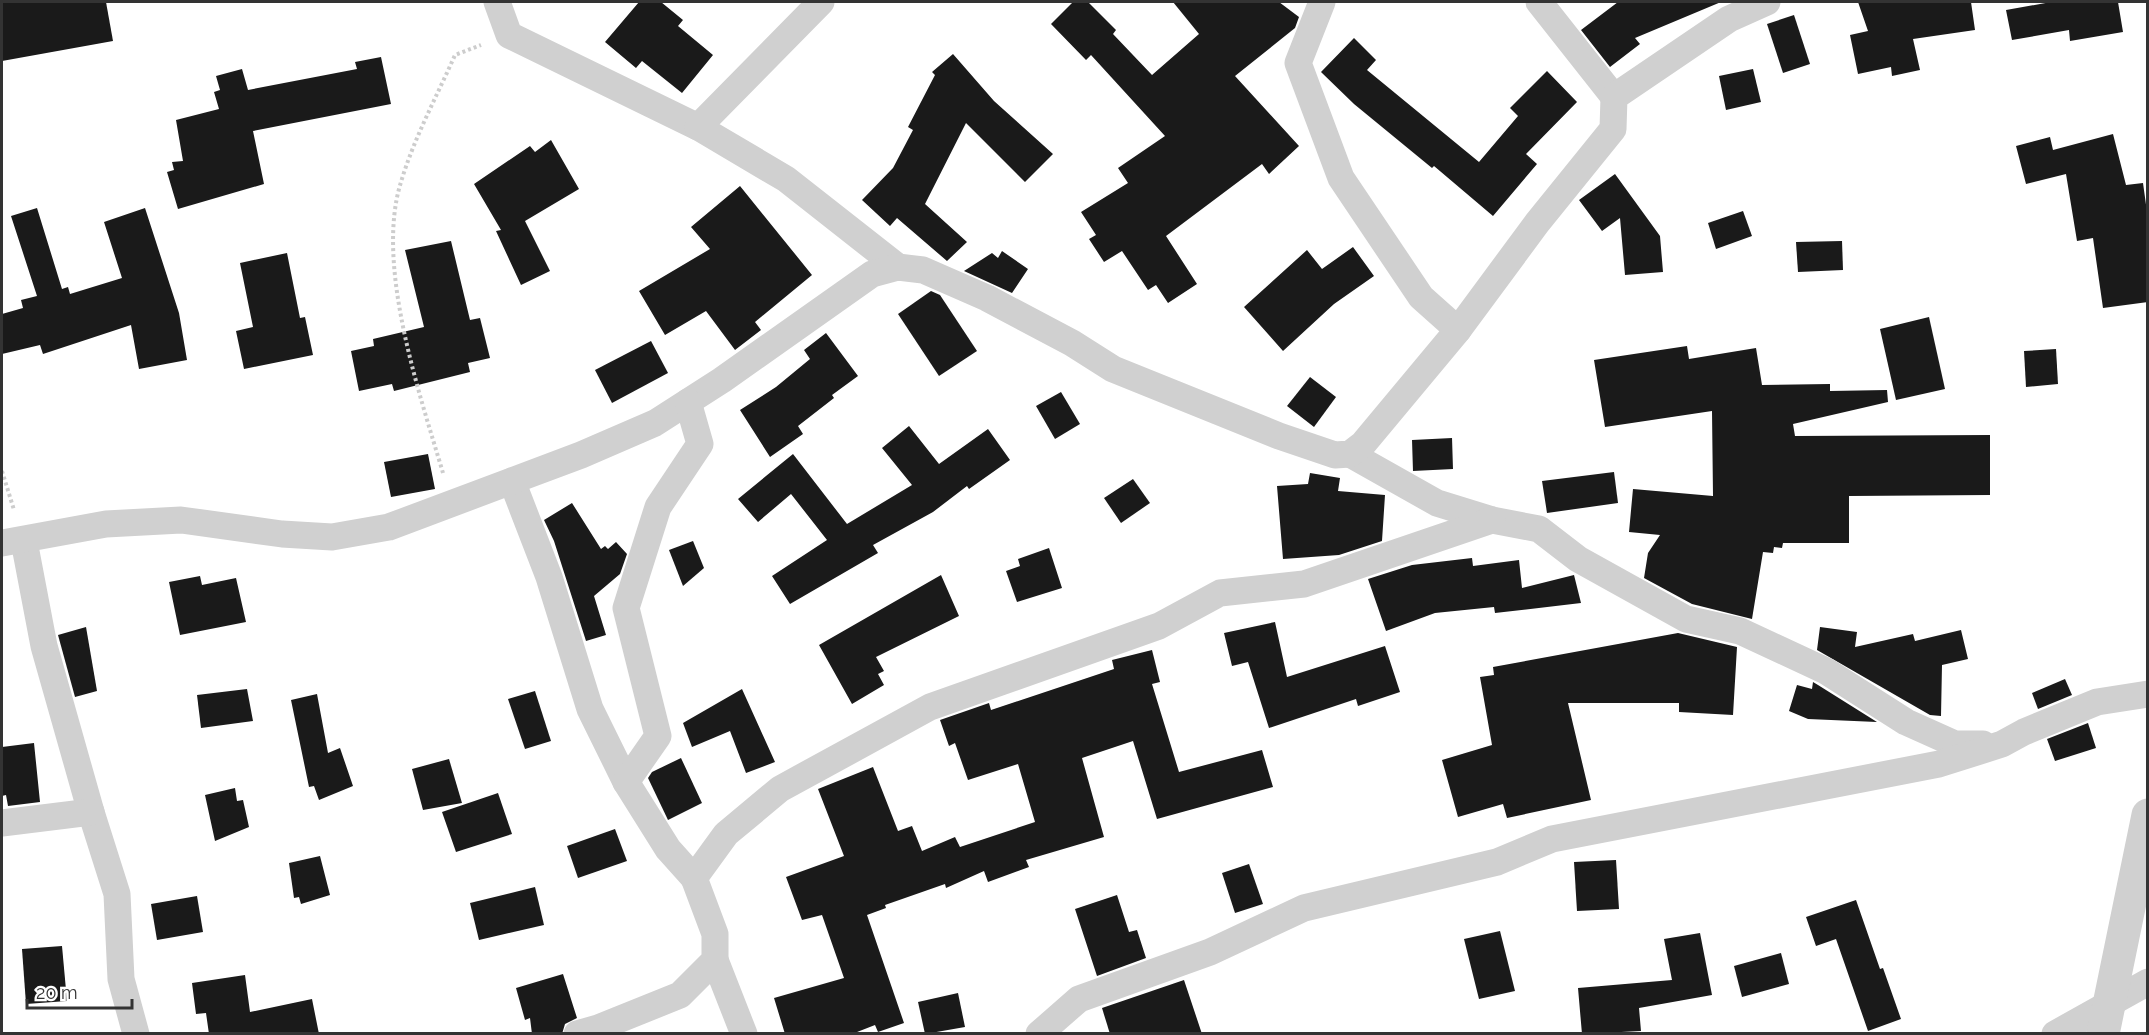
<svg xmlns="http://www.w3.org/2000/svg" width="2149" height="1035" viewBox="0 0 2149 1035" font-family="Raleway,sans-serif">
<rect width="100%" height="100%" fill="#fff"/>
<g fill="#1a1a1a">
<path d="M 2,2 L 106,2 L 113,41 L 2,61 Z"/>
<path d="M 639,2 L 661,2 L 683,20 L 678,26 L 713,55 L 682,93 L 642,61 L 636,68 L 605,42 Z"/>
<path d="M 1073,2 L 1088,2 L 1116,30 L 1113,34 L 1152,75 L 1199,34 L 1173,2 L 1279,2 L 1299,17 L 1295,28 L 1235,76 L 1299,146 L 1269,174 L 1262,164 L 1166,236 L 1197,284 L 1168,303 L 1156,285 L 1148,290 L 1122,251 L 1104,262 L 1089,239 L 1096,235 L 1081,212 L 1128,183 L 1118,168 L 1165,136 L 1091,55 L 1086,60 L 1051,24 Z"/>
<path d="M 1618,2 L 1721,2 L 1635,38 L 1640,44 L 1610,67 L 1581,30 Z"/>
<path d="M 1858,2 L 1971,2 L 1975,30 L 1913,39 L 1920,70 L 1892,76 L 1891,67 L 1858,74 L 1850,35 L 1868,31 Z"/>
<path d="M 2051,2 L 2118,2 L 2123,32 L 2070,41 L 2069,30 L 2012,40 L 2006,10 Z"/>
<path d="M 1794,15 L 1810,64 L 1783,73 L 1767,24 Z"/>
<path d="M 1354,38 L 1376,60 L 1367,70 L 1479,162 L 1518,116 L 1510,108 L 1547,71 L 1577,102 L 1526,154 L 1537,164 L 1493,216 L 1434,166 L 1432,168 L 1354,104 L 1321,72 Z"/>
<path d="M 953,54 L 994,101 L 1053,154 L 1025,182 L 966,123 L 925,204 L 967,242 L 947,261 L 897,218 L 890,226 L 862,200 L 893,168 L 913,130 L 908,127 L 935,75 L 932,72 Z"/>
<path d="M 381,57 L 391,104 L 253,131 L 264,184 L 178,209 L 167,172 L 174,170 L 172,162 L 183,161 L 176,120 L 219,109 L 214,92 L 220,90 L 216,76 L 242,69 L 248,90 L 357,69 L 355,62 Z"/>
<path d="M 1753,69 L 1761,102 L 1726,110 L 1719,76 Z"/>
<path d="M 2113,134 L 2126,185 L 2143,183 L 2148,219 L 2148,302 L 2103,308 L 2093,238 L 2077,241 L 2066,174 L 2026,184 L 2016,146 L 2050,137 L 2053,150 Z"/>
<path d="M 551,140 L 579,189 L 525,221 L 550,271 L 521,285 L 496,231 L 501,230 L 474,184 L 530,146 L 535,152 Z"/>
<path d="M 1615,174 L 1660,236 L 1663,272 L 1625,275 L 1620,218 L 1602,231 L 1579,200 Z"/>
<path d="M 740,186 L 812,275 L 755,322 L 761,330 L 735,350 L 706,311 L 665,335 L 639,291 L 710,249 L 691,227 Z"/>
<path d="M 37,208 L 62,289 L 68,287 L 70,294 L 122,278 L 104,222 L 145,208 L 179,313 L 187,360 L 139,369 L 131,325 L 43,354 L 40,345 L 2,354 L 2,314 L 23,308 L 21,300 L 37,296 L 11,216 Z"/>
<path d="M 1743,211 L 1752,236 L 1716,249 L 1708,223 Z"/>
<path d="M 451,241 L 470,320 L 480,318 L 490,358 L 468,363 L 470,372 L 394,391 L 392,384 L 359,391 L 351,351 L 374,346 L 373,339 L 424,327 L 405,250 Z"/>
<path d="M 1842,241 L 1843,270 L 1798,272 L 1796,242 Z"/>
<path d="M 1353,247 L 1374,276 L 1334,304 L 1283,351 L 1244,307 L 1307,250 L 1322,269 Z"/>
<path d="M 1002,251 L 1028,269 L 1012,293 L 964,271 L 992,253 L 998,258 Z"/>
<path d="M 287,253 L 300,318 L 305,317 L 313,355 L 244,369 L 236,331 L 253,327 L 240,263 Z"/>
<path d="M 931,291 L 940,295 L 977,351 L 939,376 L 898,314 Z"/>
<path d="M 1929,317 L 1945,389 L 1896,400 L 1880,329 Z"/>
<path d="M 826,333 L 858,376 L 832,395 L 834,398 L 798,426 L 803,434 L 770,457 L 740,410 L 776,387 L 810,359 L 804,350 Z"/>
<path d="M 651,341 L 668,373 L 612,403 L 595,370 Z"/>
<path d="M 1687,346 L 1689,359 L 1756,348 L 1762,385 L 1830,384 L 1830,391 L 1887,390 L 1888,402 L 1793,424 L 1795,436 L 1990,435 L 1990,495 L 1849,496 L 1849,543 L 1783,543 L 1782,548 L 1774,547 L 1773,553 L 1763,552 L 1752,619 L 1692,604 L 1644,578 L 1648,553 L 1660,535 L 1629,532 L 1633,489 L 1713,496 L 1712,411 L 1605,427 L 1594,360 Z"/>
<path d="M 2056,349 L 2058,384 L 2026,387 L 2024,351 Z"/>
<path d="M 1310,377 L 1336,397 L 1314,427 L 1287,406 Z"/>
<path d="M 1061,392 L 1080,424 L 1055,439 L 1036,406 Z"/>
<path d="M 909,426 L 939,464 L 988,429 L 1010,460 L 969,489 L 967,486 L 933,512 L 873,545 L 878,553 L 790,604 L 772,576 L 827,540 L 791,494 L 758,522 L 738,499 L 793,454 L 847,524 L 912,485 L 882,448 Z"/>
<path d="M 1452,438 L 1453,469 L 1413,471 L 1412,440 Z"/>
<path d="M 428,454 L 435,489 L 391,497 L 384,462 Z"/>
<path d="M 1614,472 L 1618,503 L 1547,513 L 1542,481 Z"/>
<path d="M 1310,473 L 1340,478 L 1338,491 L 1385,495 L 1382,541 L 1339,555 L 1283,559 L 1277,486 L 1308,484 Z"/>
<path d="M 1133,479 L 1150,503 L 1121,523 L 1104,498 Z"/>
<path d="M 572,503 L 601,549 L 605,546 L 608,549 L 616,542 L 627,554 L 620,574 L 594,596 L 606,635 L 586,641 L 554,541 L 544,520 Z"/>
<path d="M 693,541 L 704,568 L 683,586 L 669,550 Z"/>
<path d="M 1049,548 L 1062,588 L 1017,602 L 1006,571 L 1020,566 L 1018,559 Z"/>
<path d="M 1472,558 L 1473,566 L 1519,560 L 1522,588 L 1574,575 L 1581,603 L 1495,613 L 1494,607 L 1435,613 L 1386,631 L 1368,579 L 1412,565 Z"/>
<path d="M 941,575 L 959,616 L 876,657 L 884,671 L 878,674 L 884,685 L 852,704 L 819,645 Z"/>
<path d="M 200,576 L 202,585 L 236,578 L 246,622 L 180,635 L 169,582 Z"/>
<path d="M 1275,622 L 1287,677 L 1385,646 L 1400,692 L 1358,706 L 1356,699 L 1269,728 L 1248,662 L 1232,666 L 1224,633 Z"/>
<path d="M 86,627 L 97,691 L 75,697 L 58,635 Z"/>
<path d="M 1820,627 L 1857,632 L 1855,647 L 1913,634 L 1915,641 L 1961,630 L 1968,659 L 1942,665 L 1941,716 L 1930,715 L 1817,650 Z"/>
<path d="M 1678,633 L 1737,647 L 1733,715 L 1679,712 L 1679,703 L 1568,703 L 1591,800 L 1507,818 L 1503,804 L 1458,817 L 1442,760 L 1492,745 L 1480,677 L 1494,675 L 1493,667 Z"/>
<path d="M 1152,650 L 1160,682 L 1152,684 L 1179,772 L 1262,750 L 1273,787 L 1157,819 L 1133,741 L 1082,758 L 1104,837 L 1026,860 L 1029,867 L 988,882 L 984,871 L 946,888 L 945,884 L 885,905 L 886,908 L 867,915 L 904,1023 L 878,1032 L 875,1025 L 852,1034 L 785,1034 L 774,998 L 844,978 L 822,915 L 802,920 L 786,877 L 844,856 L 818,789 L 873,767 L 898,831 L 912,826 L 922,851 L 955,837 L 960,847 L 1035,822 L 1018,764 L 968,780 L 955,743 L 949,746 L 940,720 L 989,703 L 991,710 L 1114,669 L 1112,660 Z"/>
<path d="M 2065,679 L 2072,695 L 2038,709 L 2032,693 Z"/>
<path d="M 1813,682 L 1818,685 L 1877,722 L 1808,719 L 1789,711 L 1797,685 L 1812,689 Z"/>
<path d="M 247,689 L 253,721 L 201,728 L 197,695 Z"/>
<path d="M 742,689 L 775,762 L 746,773 L 730,731 L 692,747 L 683,723 Z"/>
<path d="M 535,691 L 551,741 L 525,749 L 508,699 Z"/>
<path d="M 317,694 L 328,753 L 340,748 L 353,786 L 319,800 L 314,786 L 309,787 L 291,700 Z"/>
<path d="M 2088,723 L 2096,748 L 2055,761 L 2047,739 Z"/>
<path d="M 34,743 L 40,802 L 8,806 L 6,795 L 2,796 L 2,747 Z"/>
<path d="M 681,758 L 702,803 L 668,820 L 648,778 L 652,772 Z"/>
<path d="M 449,759 L 462,803 L 423,810 L 412,769 Z"/>
<path d="M 235,788 L 237,801 L 243,800 L 249,827 L 215,841 L 205,795 Z"/>
<path d="M 498,793 L 512,834 L 456,852 L 442,812 Z"/>
<path d="M 615,829 L 627,861 L 578,878 L 567,846 Z"/>
<path d="M 320,856 L 330,895 L 301,904 L 299,897 L 294,898 L 289,863 Z"/>
<path d="M 1616,860 L 1619,909 L 1577,911 L 1574,862 Z"/>
<path d="M 1249,864 L 1263,904 L 1235,913 L 1222,873 Z"/>
<path d="M 535,887 L 544,925 L 479,940 L 470,903 Z"/>
<path d="M 1117,895 L 1129,932 L 1137,930 L 1146,958 L 1097,976 L 1075,909 Z"/>
<path d="M 197,896 L 203,932 L 157,940 L 151,904 Z"/>
<path d="M 1856,900 L 1880,969 L 1883,968 L 1901,1019 L 1868,1031 L 1836,939 L 1816,946 L 1806,917 Z"/>
<path d="M 1500,931 L 1515,991 L 1479,999 L 1464,939 Z"/>
<path d="M 1700,933 L 1712,995 L 1639,1008 L 1641,1031 L 1582,1034 L 1578,988 L 1672,980 L 1664,939 Z"/>
<path d="M 62,946 L 67,1001 L 26,1004 L 22,949 Z"/>
<path d="M 1781,953 L 1789,984 L 1742,997 L 1734,966 Z"/>
<path d="M 563,974 L 577,1018 L 565,1024 L 562,1034 L 532,1034 L 530,1018 L 525,1020 L 516,988 Z"/>
<path d="M 245,975 L 250,1012 L 312,999 L 319,1034 L 209,1034 L 206,1013 L 196,1014 L 192,983 Z"/>
<path d="M 1184,980 L 1202,1034 L 1110,1034 L 1102,1008 Z"/>
<path d="M 958,993 L 965,1027 L 925,1034 L 918,1002 Z"/>
</g>
<g fill="none" stroke-linecap="round" stroke-linejoin="round">
<g stroke="#cdcdcd" stroke-width="4" stroke-dasharray="3 3" stroke-linecap="butt">
<path d="M 2,471 L 14,510"/>
<path d="M 443,473 C 419,392 375,264 401,182 C 414,138 437,96 455,55 L 481,45"/>
</g>
<g stroke="#d0d0d0" stroke-width="27">
<path d="M 497,2 L 509,35 L 698,127 L 786,179 L 898,267"/>
<path d="M 1322,2 L 1298,63 L 1341,178 L 1421,297 L 1458,330"/>
<path d="M 1539,2 L 1614,97"/>
<path d="M 698,127 L 821,2"/>
<path d="M 1350,454 L 1437,503 L 1492,520 L 1539,529 L 1578,559 L 1686,619 L 1740,631 L 1826,671 L 1906,722 L 1955,744 L 1983,744"/>
<path d="M 512,481 L 549,577 L 590,709 L 626,782 L 668,849 L 694,878"/>
<path d="M 24,541 L 44,646 L 91,812 L 117,894 L 121,979 L 136,1034"/>
<path d="M 2,543 L 106,524 L 181,520 L 282,534 L 332,537 L 389,527 L 581,455 L 655,423 L 722,380 L 872,274 L 898,267 L 923,270 L 987,298 L 1072,343 L 1113,369 L 1279,436 L 1335,455 L 1350,454 L 1363,444 L 1458,330 L 1537,223 L 1613,129 L 1614,97 L 1729,19 L 1767,2"/>
<path d="M 626,782 L 658,736 L 626,608 L 658,507 L 700,444 L 688,402"/>
<path d="M 2,823 L 91,812"/>
<path d="M 715,960 L 744,1034"/>
<path d="M 577,1034 L 598,1028 L 680,995 L 715,960 L 715,934 L 694,878 L 726,834 L 780,789 L 930,707 L 1159,626 L 1220,593 L 1304,584 L 1492,520"/>
<path d="M 1039,1034 L 1079,999 L 1210,952 L 1304,908 L 1497,862 L 1552,839 L 1939,764 L 2002,744 L 2024,732 L 2097,702 L 2148,694"/>
<path d="M 2055,1034 L 2148,982"/>
</g>
<path stroke="#d0d0d0" stroke-width="33" d="M 2103,1034 L 2148,815"/>
</g>
<rect width="2149" height="1035" fill="none" stroke="#333333" stroke-width="6"/>
<path d="M27 999v9h105v-9" fill="none" stroke="#333333" stroke-width="3"/>
<text x="36" y="999" font-size="18" fill="#333333" stroke="#ffffff" stroke-width="4.5" paint-order="stroke">20 m</text>
</svg>
